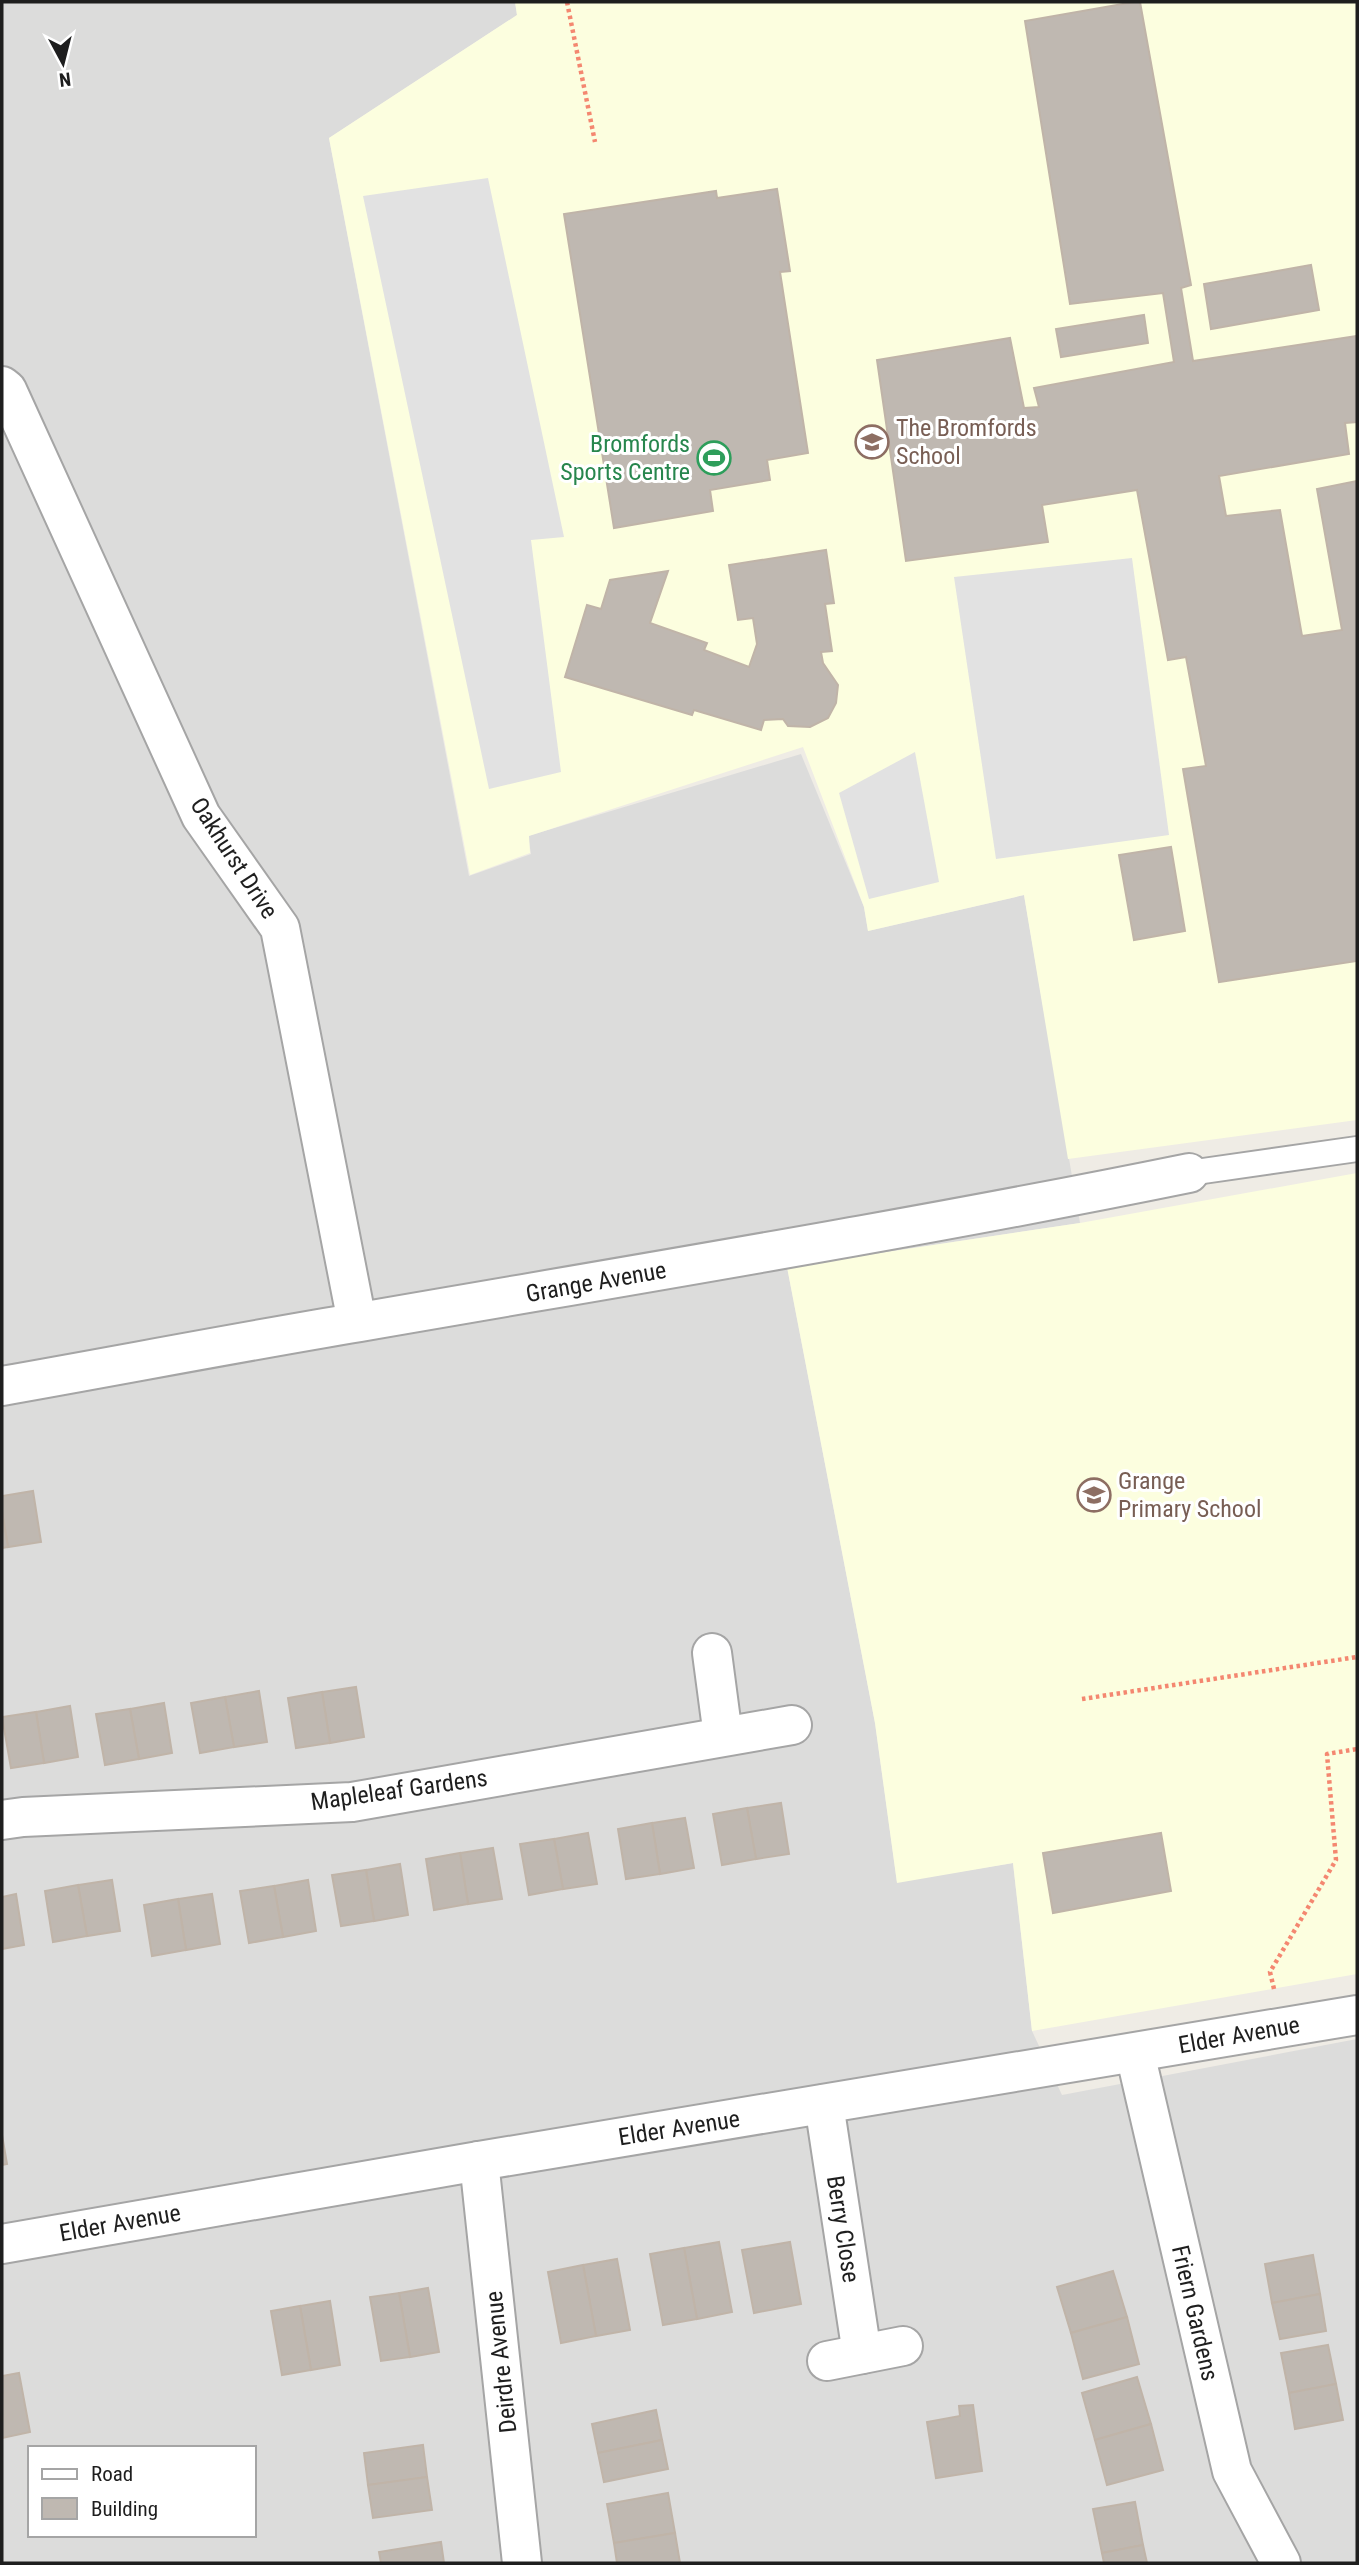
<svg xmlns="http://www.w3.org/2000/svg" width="1359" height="2565" viewBox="0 0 1359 2565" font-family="'Roboto Condensed',sans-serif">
<rect width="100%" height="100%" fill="#efece5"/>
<path fill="#dcdcdb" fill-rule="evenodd" d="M 2,2 L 515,2 L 517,15 L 329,138 L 469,876 L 531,854 L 528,836 L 801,754 L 864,907 L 868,931 L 1024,895 L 1080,1223 L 787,1267 L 875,1723 L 897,1882 L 1013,1863 L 1032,2031 L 1062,2095 L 1357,2039 L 1357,2563 L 2,2563 ZM 30,2448 L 254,2448 L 254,2535 L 30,2535 Z"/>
<g fill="#fcfedf">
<path d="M 515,2 L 1357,2 L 1357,1120 L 1068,1159 L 1024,895 L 868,931 L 864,907 L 803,747 L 529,836 L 530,853 L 470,875 L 329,138 L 517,15 Z"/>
<path d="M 1357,1173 L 1357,1974 L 1032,2031 L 1013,1863 L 897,1883 L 875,1723 L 787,1267 L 1080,1223 Z"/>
</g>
<g fill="#e2e2e2">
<path d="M 488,178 L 564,537 L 531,540 L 561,772 L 489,789 L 363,196 Z"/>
<path d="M 1132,558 L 1169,835 L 996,859 L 954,577 Z"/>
<path d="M 915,752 L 939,882 L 869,899 L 839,793 Z"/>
</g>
<g fill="#bfb8b1" stroke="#c0b4a8" stroke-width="2">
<path d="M 1134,2 L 1140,2 L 1191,285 L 1181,288 L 1193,361 L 1357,336 L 1357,422 L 1345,423 L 1349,454 L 1219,476 L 1226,516 L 1280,510 L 1302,636 L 1342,630 L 1317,489 L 1357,481 L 1357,961 L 1219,982 L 1183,769 L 1206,766 L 1186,657 L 1168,660 L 1137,490 L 1042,505 L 1048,542 L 906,561 L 877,360 L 1010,338 L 1024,408 L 1039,407 L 1034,388 L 1174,362 L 1163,293 L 1070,304 L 1025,21 Z"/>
<path d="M 777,189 L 790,271 L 780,272 L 808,453 L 767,460 L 770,480 L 710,490 L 713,511 L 614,528 L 564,214 L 716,191 L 717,198 Z"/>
<path d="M 1311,265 L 1319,310 L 1211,329 L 1204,284 Z"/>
<path d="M 1144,315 L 1148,343 L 1061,357 L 1056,329 Z"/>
<path d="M 826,550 L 834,603 L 825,604 L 832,651 L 821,652 L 823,663 L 838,685 L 836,703 L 828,718 L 810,727 L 788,726 L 783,719 L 764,720 L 761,730 L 694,710 L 692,715 L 565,677 L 587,605 L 601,609 L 610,580 L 668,571 L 650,623 L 707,643 L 704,650 L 749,667 L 757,644 L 753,618 L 738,620 L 729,565 Z"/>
<path d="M 1171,847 L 1185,931 L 1134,940 L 1119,855 Z"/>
<path d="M 33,1491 L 41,1542 L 8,1547 L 2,1512 L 2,1496 Z"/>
<path d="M 2,1512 L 8,1547 L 2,1548 Z"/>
<path d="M 356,1687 L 364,1737 L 330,1743 L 322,1692 Z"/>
<path d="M 259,1691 L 267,1742 L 234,1747 L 225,1697 Z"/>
<path d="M 322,1692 L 330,1743 L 296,1748 L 288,1698 Z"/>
<path d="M 225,1697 L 234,1747 L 200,1753 L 191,1703 Z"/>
<path d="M 164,1703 L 172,1753 L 139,1759 L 130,1709 Z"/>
<path d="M 70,1706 L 78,1757 L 44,1763 L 36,1712 Z"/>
<path d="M 130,1709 L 139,1759 L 105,1765 L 96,1714 Z"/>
<path d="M 36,1712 L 44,1763 L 11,1768 L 2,1717 Z"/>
<path d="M 781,1803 L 789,1854 L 756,1859 L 747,1808 Z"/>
<path d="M 747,1808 L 756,1859 L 722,1865 L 713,1814 Z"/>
<path d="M 685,1818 L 694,1868 L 660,1874 L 652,1823 Z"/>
<path d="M 652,1823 L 660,1874 L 626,1879 L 618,1829 Z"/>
<path d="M 588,1833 L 597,1884 L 563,1889 L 554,1839 Z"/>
<path d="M 1161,1833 L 1171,1891 L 1053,1913 L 1043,1853 Z"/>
<path d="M 554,1839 L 563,1889 L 529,1895 L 520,1844 Z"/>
<path d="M 493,1848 L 502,1899 L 468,1904 L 460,1853 Z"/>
<path d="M 460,1853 L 468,1904 L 434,1910 L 426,1859 Z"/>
<path d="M 400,1864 L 408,1915 L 374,1921 L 366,1870 Z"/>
<path d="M 366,1870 L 374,1921 L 341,1926 L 332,1875 Z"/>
<path d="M 112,1880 L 120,1931 L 87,1936 L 78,1885 Z"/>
<path d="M 308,1880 L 316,1931 L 283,1937 L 274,1886 Z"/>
<path d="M 78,1885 L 87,1936 L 53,1942 L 45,1891 Z"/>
<path d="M 274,1886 L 283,1937 L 249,1943 L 240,1891 Z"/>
<path d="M 16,1894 L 24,1945 L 2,1949 L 2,1897 Z"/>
<path d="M 212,1894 L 220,1944 L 186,1950 L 178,1899 Z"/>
<path d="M 178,1899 L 186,1950 L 152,1956 L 144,1905 Z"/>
<path d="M 2,2135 L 7,2164 L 2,2165 Z"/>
<path d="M 719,2242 L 732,2312 L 697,2319 L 684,2248 Z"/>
<path d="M 790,2242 L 801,2304 L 754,2313 L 742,2250 Z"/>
<path d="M 684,2248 L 697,2319 L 663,2325 L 650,2254 Z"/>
<path d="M 1313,2255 L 1320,2294 L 1272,2303 L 1265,2264 Z"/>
<path d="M 617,2259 L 630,2330 L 596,2336 L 583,2265 Z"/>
<path d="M 583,2265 L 596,2336 L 561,2343 L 548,2272 Z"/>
<path d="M 1113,2271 L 1127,2317 L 1071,2333 L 1057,2287 Z"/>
<path d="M 428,2288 L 439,2352 L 410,2357 L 399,2293 Z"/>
<path d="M 399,2293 L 410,2357 L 381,2361 L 370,2297 Z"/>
<path d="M 1320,2294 L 1326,2331 L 1280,2339 L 1272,2303 Z"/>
<path d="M 330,2301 L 340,2365 L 311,2370 L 300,2306 Z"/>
<path d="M 300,2306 L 311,2370 L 282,2375 L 271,2311 Z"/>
<path d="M 1127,2317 L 1139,2364 L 1083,2379 L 1071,2333 Z"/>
<path d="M 1328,2345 L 1336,2384 L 1289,2393 L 1281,2353 Z"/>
<path d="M 19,2373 L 30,2432 L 2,2438 L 2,2376 Z"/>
<path d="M 1137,2377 L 1151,2424 L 1095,2440 L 1082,2393 Z"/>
<path d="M 1336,2384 L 1343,2420 L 1295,2429 L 1289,2393 Z"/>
<path d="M 973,2405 L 982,2471 L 936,2478 L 927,2422 L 960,2416 L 959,2406 Z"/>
<path d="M 656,2410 L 662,2440 L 598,2453 L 592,2424 Z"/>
<path d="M 1151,2424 L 1163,2470 L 1107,2485 L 1095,2440 Z"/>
<path d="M 662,2440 L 668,2469 L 604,2482 L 598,2453 Z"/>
<path d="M 423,2445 L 427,2477 L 368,2485 L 364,2453 Z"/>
<path d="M 427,2477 L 432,2510 L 373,2518 L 368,2485 Z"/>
<path d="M 668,2493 L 675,2533 L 614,2543 L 607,2504 Z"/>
<path d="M 1135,2502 L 1143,2545 L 1102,2553 L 1093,2509 Z"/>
<path d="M 675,2533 L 680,2563 L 617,2563 L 614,2543 Z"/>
<path d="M 441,2542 L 444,2563 L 381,2563 L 379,2552 Z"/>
<path d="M 1143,2545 L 1147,2563 L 1104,2563 L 1102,2553 Z"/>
</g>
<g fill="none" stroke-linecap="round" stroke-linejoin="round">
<defs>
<path id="service" d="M 1189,1173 L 1357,1149"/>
<g id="minor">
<path d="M 2,386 L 7,390 L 201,816 L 280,928 L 357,1322"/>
<path d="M 2,1386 C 121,1365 240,1342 360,1322 C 637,1274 914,1229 1189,1173"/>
<path d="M 712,1653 L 723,1736"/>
<path d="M 2,1820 L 23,1817 L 352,1802 L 792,1725"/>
<path d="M 1135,2053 L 1232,2471 L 1281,2563"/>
<path d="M 824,2104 L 862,2354"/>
<path d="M 479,2161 L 522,2563"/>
<path d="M 2,2244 L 479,2161 L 1357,2015"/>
<path d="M 827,2361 L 903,2346"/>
</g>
</defs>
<use href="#service" stroke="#a5a5a5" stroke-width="28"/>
<use href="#minor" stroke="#a5a5a5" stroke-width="42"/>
<g stroke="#f48770" stroke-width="4.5" stroke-dasharray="3.5 3.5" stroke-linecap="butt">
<path d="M 567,2 L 595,142"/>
<path d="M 1082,1699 L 1357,1657"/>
<path d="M 1274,1989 L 1270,1972 L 1336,1860 L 1327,1754 L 1357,1749"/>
</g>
<use href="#service" stroke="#fff" stroke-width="24"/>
<use href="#minor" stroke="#fff" stroke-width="38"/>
</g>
<defs>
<symbol id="school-ring" viewBox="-11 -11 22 22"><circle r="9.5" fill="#fff" stroke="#8d6e63" stroke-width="1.5"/><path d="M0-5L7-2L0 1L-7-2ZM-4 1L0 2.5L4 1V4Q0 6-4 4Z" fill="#8d6e63"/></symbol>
<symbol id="stadium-ring" viewBox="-11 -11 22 22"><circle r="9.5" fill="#fff" stroke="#2e9e5b" stroke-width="1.5"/><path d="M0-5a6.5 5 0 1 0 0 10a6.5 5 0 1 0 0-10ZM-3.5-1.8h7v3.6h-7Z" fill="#2e9e5b"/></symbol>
</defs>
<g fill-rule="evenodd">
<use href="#school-ring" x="853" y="423" width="38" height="38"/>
<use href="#stadium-ring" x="695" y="439" width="38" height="38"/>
<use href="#school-ring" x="1075" y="1476" width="38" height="38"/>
</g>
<g text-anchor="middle" stroke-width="6" stroke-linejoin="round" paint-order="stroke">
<g font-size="24" fill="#785e54" stroke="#fff" text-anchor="start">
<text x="896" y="436">The Bromfords<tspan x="896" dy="28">School</tspan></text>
<text x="1118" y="1489">Grange<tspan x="1118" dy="28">Primary School</tspan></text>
</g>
<g font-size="24" fill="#27864d" stroke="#fff" text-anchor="end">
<text x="690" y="452">Bromfords<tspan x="690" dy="28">Sports Centre</tspan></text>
</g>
<g font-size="24" fill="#1e1e1e" stroke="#fff">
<text transform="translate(234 858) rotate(57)" y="8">Oakhurst Drive</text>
<text transform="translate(596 1282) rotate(-10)" y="8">Grange Avenue</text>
<text transform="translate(399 1790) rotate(-8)" y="8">Mapleleaf Gardens</text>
<text transform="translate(1239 2035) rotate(-10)" y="8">Elder Avenue</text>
<text transform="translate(679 2128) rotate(-9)" y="8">Elder Avenue</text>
<text transform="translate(120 2223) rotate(-10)" y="8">Elder Avenue</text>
<text transform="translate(843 2229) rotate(81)" y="8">Berry Close</text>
<text transform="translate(1195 2313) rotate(77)" y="8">Friern Gardens</text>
<text transform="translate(501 2362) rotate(-96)" y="8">Deirdre Avenue</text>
</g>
</g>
<rect width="1359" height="2565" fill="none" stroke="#1e1e1e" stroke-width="7"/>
<rect x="28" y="2446" width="228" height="91" fill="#ffffff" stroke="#a5a5a5" stroke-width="2"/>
<rect x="42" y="2469" width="35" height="10" fill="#ffffff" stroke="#a5a5a5" stroke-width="2"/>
<text x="91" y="2481" font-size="21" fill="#1e1e1e">Road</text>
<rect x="42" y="2498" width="35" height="21" fill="#bfb8b1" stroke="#a5a5a5" stroke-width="2"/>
<text x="91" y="2516" font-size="21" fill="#1e1e1e">Building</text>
<g transform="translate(63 63) rotate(173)" stroke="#ffffff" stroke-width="5" paint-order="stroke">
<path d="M0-5L12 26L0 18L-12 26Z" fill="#1e1e1e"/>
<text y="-10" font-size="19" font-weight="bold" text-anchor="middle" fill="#1e1e1e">N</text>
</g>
</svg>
